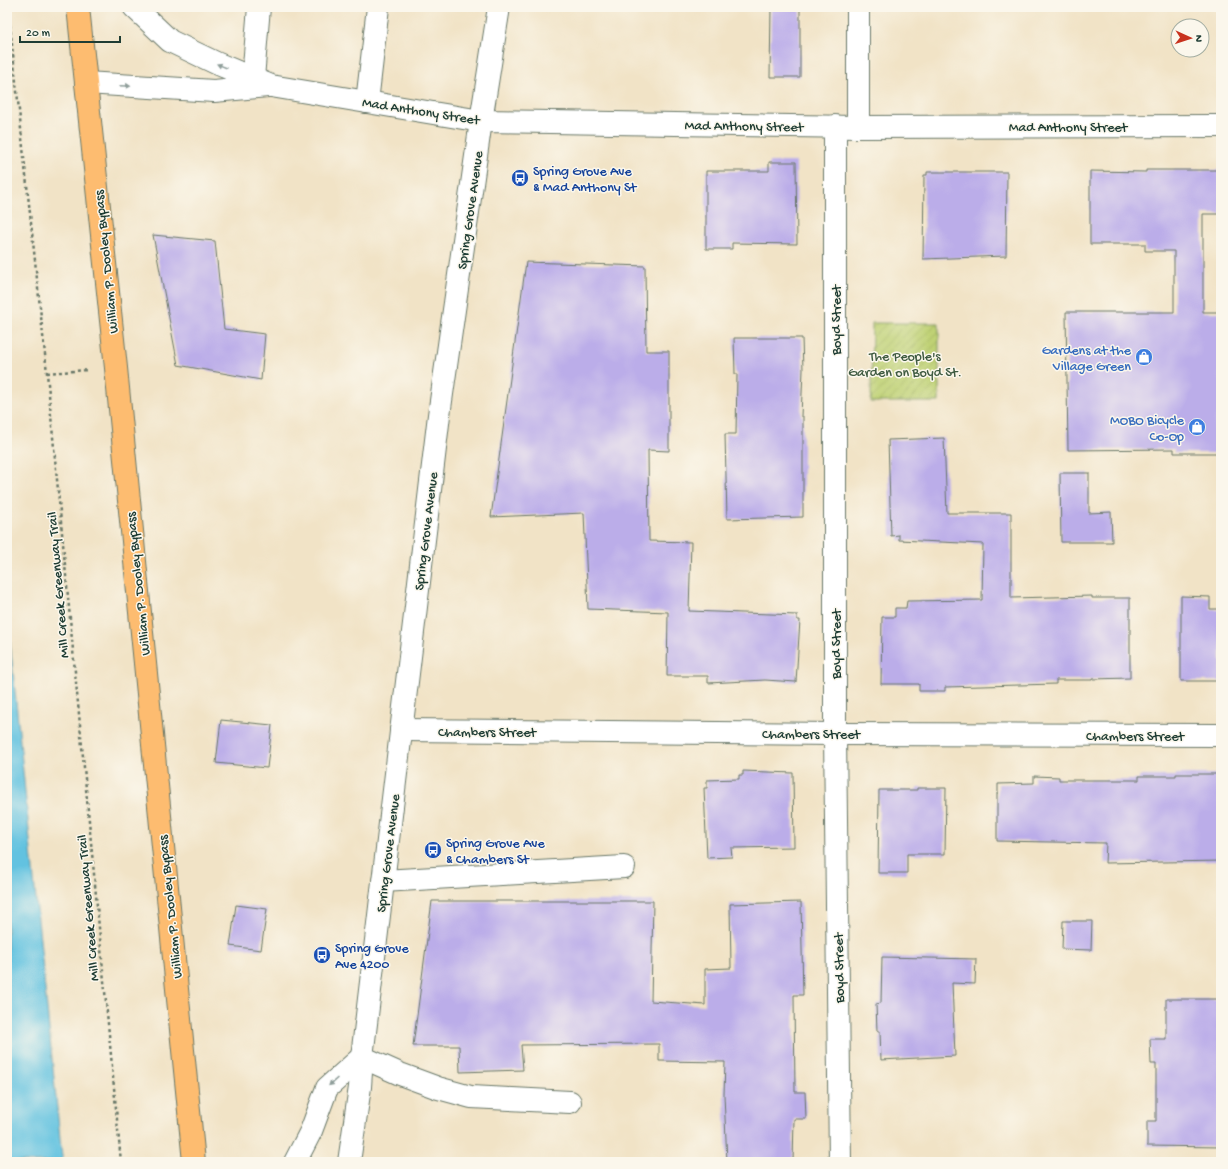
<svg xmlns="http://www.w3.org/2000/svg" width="1228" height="1169" viewBox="0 0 1228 1169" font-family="'Gochi Hand',sans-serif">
<defs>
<pattern id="garden-furrows" width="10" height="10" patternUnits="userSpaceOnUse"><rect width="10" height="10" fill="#bfd174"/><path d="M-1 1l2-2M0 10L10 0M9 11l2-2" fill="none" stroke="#a4b465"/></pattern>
</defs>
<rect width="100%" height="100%" fill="#fbf7ec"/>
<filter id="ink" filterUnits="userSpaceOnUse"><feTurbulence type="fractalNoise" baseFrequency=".025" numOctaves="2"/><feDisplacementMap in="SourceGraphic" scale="8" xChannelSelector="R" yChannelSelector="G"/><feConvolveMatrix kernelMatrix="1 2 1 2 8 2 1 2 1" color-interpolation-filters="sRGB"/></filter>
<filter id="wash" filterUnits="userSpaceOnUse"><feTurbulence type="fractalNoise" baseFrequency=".012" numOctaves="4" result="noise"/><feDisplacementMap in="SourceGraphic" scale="16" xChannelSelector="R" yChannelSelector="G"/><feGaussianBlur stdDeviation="0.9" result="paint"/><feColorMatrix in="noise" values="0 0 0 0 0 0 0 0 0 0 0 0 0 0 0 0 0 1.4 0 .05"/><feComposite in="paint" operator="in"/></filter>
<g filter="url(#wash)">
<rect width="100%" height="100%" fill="#f1e3c6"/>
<path fill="url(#garden-furrows)" stroke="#6f8754" d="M 872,323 L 939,323 L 939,402 L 871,402 Z"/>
<path fill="#62c2e0" stroke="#40808a" d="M 7,612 L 61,1148 L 63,1162 L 7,1162 Z"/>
<g id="blocks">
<g fill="#bbade9">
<path d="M 771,7 L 800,7 L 800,77 L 770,77 Z"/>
<path d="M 769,162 L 796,162 L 797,244 L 732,243 L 732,249 L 706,249 L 706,171 L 769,171 Z"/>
<path d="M 1146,170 L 1221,170 L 1221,214 L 1203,214 L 1203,312 L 1221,312 L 1221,453 L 1174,453 L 1174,449 L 1068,450 L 1066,312 L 1174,312 L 1174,251 L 1145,251 L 1145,244 L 1090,244 L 1090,171 L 1146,172 Z"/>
<path d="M 927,172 L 1007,172 L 1006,256 L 923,259 L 924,175 L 927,175 Z"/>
<path d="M 153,235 L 215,241 L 224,329 L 265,334 L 261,380 L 178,365 Z"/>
<path d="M 526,262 L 645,266 L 646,351 L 669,351 L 669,451 L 648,450 L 649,541 L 691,542 L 689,611 L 797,615 L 797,620 L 800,620 L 796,682 L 765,680 L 708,683 L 708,676 L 667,676 L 668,612 L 588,609 L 584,513 L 491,517 Z"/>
<path d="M 734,338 L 802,338 L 803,370 L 801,416 L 803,416 L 803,517 L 727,519 L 725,434 L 736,434 L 737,374 L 735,374 Z"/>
<path d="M 944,438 L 947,513 L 1011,513 L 1011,598 L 1092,596 L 1092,598 L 1130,598 L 1130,678 L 1092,679 L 1092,680 L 1056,680 L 1056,684 L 945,687 L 945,691 L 919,691 L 919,684 L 881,684 L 882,617 L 895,617 L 895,608 L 906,608 L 907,601 L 982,600 L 983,544 L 899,540 L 899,535 L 891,536 L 888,440 Z"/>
<path d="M 1060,473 L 1089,473 L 1089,513 L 1111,512 L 1112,542 L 1061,542 Z"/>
<path d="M 1181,596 L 1210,597 L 1210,609 L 1221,609 L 1221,681 L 1181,681 Z"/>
<path d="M 221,720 L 272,725 L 267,768 L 216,763 Z"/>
<path d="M 743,771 L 793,773 L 794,847 L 731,848 L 732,857 L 707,858 L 704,788 L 707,788 L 707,780 L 739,779 L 739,775 L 743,775 Z"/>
<path d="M 1176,774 L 1221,774 L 1221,861 L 1105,863 L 1106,843 L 997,841 L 997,793 L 998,793 L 998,784 L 1034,783 L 1034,776 L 1059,777 L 1059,780 L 1139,780 L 1139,776 L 1176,776 Z"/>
<path d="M 917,788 L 946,788 L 945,854 L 907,854 L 907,873 L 878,873 L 879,790 L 917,790 Z"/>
<path d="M 432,901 L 653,901 L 651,1001 L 705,1005 L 705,969 L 731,968 L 730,904 L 801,902 L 803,995 L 794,995 L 795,1092 L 805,1092 L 806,1119 L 794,1119 L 793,1162 L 727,1162 L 724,1095 L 725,1062 L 659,1061 L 659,1044 L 521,1045 L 523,1070 L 460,1072 L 459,1046 L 413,1046 Z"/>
<path d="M 236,905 L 267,909 L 261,950 L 230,946 Z"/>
<path d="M 1063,921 L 1092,921 L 1091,950 L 1062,949 Z"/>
<path d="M 882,957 L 976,959 L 975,984 L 952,983 L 955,1056 L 881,1060 L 880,1031 L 877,1031 L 876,1004 L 881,1003 Z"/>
<path d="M 1166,999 L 1221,999 L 1221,1147 L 1147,1146 L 1147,1121 L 1156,1121 L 1156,1064 L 1151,1064 L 1150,1039 L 1166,1039 Z"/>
</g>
</g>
</g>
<g filter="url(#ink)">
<use href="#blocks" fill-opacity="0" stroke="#687767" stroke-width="1"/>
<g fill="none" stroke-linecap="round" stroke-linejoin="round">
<defs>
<g id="minor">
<path d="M 134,7 L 170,41 L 216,63 L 271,86 L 481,121 L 858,127 L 1221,126"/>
<path d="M 253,78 L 259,7"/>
<path d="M 86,83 L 214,91 L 268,86"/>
<path d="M 367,102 L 378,7"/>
<path d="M 835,126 L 835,734 L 840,1162"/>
<path d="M 858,127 L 858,7"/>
<path d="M 401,730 L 835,734 L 1221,735"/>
<path d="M 383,881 L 624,867"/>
<path d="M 362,1057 L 400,1074 L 438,1088 L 471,1097 L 570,1102"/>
<path d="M 295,1162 L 311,1131 L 327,1088 L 362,1057"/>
<path d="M 349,1162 L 360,1087 L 362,1057 L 439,415 L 481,121 L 499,7"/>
</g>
<path id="major" d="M 78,7 L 116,368 L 194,1162"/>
</defs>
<use href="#minor" stroke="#687767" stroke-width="24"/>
<use href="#major" stroke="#687767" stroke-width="24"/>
<g stroke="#687767" stroke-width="2.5" stroke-dasharray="3 3" stroke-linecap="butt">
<path d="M 8,7 L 47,373 L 121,1162"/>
<path d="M 47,373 L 88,370"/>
</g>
<use href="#minor" stroke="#fff" stroke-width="22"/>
<use href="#major" stroke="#fdbc6f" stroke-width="22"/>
</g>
<defs><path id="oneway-solid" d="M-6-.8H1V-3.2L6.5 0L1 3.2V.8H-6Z"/></defs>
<g fill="#8f9e9a">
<use href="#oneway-solid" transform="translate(222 66) rotate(-158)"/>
<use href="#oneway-solid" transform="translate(125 86) rotate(3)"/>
<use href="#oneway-solid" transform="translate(333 1082) rotate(138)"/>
</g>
</g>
<defs>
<symbol id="bus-disc" viewBox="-11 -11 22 22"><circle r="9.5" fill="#1a4fb4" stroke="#fbf7ec"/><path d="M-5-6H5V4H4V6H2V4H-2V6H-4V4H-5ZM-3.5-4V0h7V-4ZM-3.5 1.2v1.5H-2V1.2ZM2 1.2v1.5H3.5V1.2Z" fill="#fff"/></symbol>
<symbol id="shop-disc" viewBox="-11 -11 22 22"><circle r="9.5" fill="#3f7fe0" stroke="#fbf7ec"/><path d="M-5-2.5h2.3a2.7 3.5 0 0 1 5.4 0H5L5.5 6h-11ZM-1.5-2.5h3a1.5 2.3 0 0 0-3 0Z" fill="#fff"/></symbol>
</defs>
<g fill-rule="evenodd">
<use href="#bus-disc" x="510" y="168" width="20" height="20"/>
<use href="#shop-disc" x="1134" y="347" width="20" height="20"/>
<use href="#shop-disc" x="1187" y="417" width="20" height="20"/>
<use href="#bus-disc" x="423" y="840" width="20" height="20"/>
<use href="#bus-disc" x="312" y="945" width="20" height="20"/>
</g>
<g text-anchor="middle" stroke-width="3" stroke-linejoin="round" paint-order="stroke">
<g font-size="14" fill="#1f3d34" stroke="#fbf7ec">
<text transform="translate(421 110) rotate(9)" y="5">Mad Anthony Street</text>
<text transform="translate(744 125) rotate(1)" y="5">Mad Anthony Street</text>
<text x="1068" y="131">Mad Anthony Street</text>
<text transform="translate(469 210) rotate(-82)" y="5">Spring Grove Avenue</text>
<text transform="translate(105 262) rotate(-96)" y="5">William P. Dooley Bypass</text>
<text transform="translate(835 320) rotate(-90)" y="5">Boyd Street</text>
<text transform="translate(425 531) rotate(-83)" y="5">Spring Grove Avenue</text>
<text transform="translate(137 584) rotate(-96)" y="5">William P. Dooley Bypass</text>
<text transform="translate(57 585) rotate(-95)" y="5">Mill Creek Greenway Trail</text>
<text transform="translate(835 644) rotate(-90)" y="5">Boyd Street</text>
<text x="487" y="736">Chambers Street</text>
<text x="811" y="738">Chambers Street</text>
<text x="1135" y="740">Chambers Street</text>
<text transform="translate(387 853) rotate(-83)" y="5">Spring Grove Avenue</text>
<text transform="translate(169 907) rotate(-96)" y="5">William P. Dooley Bypass</text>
<text transform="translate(87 908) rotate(-95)" y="5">Mill Creek Greenway Trail</text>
<text transform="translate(838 968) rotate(-91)" y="5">Boyd Street</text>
</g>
<g font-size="14" fill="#164399" stroke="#fbf7ec" text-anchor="start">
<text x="533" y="175">Spring Grove Ave<tspan x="533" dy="16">&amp; Mad Anthony St</tspan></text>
<text x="446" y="847">Spring Grove Ave<tspan x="446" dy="16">&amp; Chambers St</tspan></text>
<text x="335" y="952">Spring Grove<tspan x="335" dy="16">Ave 4200</tspan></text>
</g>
<g font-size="14" fill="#366cbe" stroke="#fbf7ec" text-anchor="end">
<text x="1131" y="354">Gardens at the<tspan x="1131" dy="16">Village Green</tspan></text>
<text x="1184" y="424">MOBO Bicycle<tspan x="1184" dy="16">Co-Op</tspan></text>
</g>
<g font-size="14" fill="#3f5b41" stroke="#fbf7ec">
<text x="905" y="360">The People's<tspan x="905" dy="16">Garden on Boyd St.</tspan></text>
</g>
</g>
<rect width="1228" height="1169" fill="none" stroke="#fbf7ec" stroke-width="24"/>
<g transform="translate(1190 38) rotate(93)"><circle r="19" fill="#fbf7ec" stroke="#a3ada2"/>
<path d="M0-3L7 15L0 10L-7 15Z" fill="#c8321e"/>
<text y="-6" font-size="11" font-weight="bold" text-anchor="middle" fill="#1f3d34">N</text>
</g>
<path d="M20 36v6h100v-6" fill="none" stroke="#1f3d34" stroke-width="2"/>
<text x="26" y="36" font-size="12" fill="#1f3d34" stroke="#fbf7ec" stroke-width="3" paint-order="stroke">20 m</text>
</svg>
